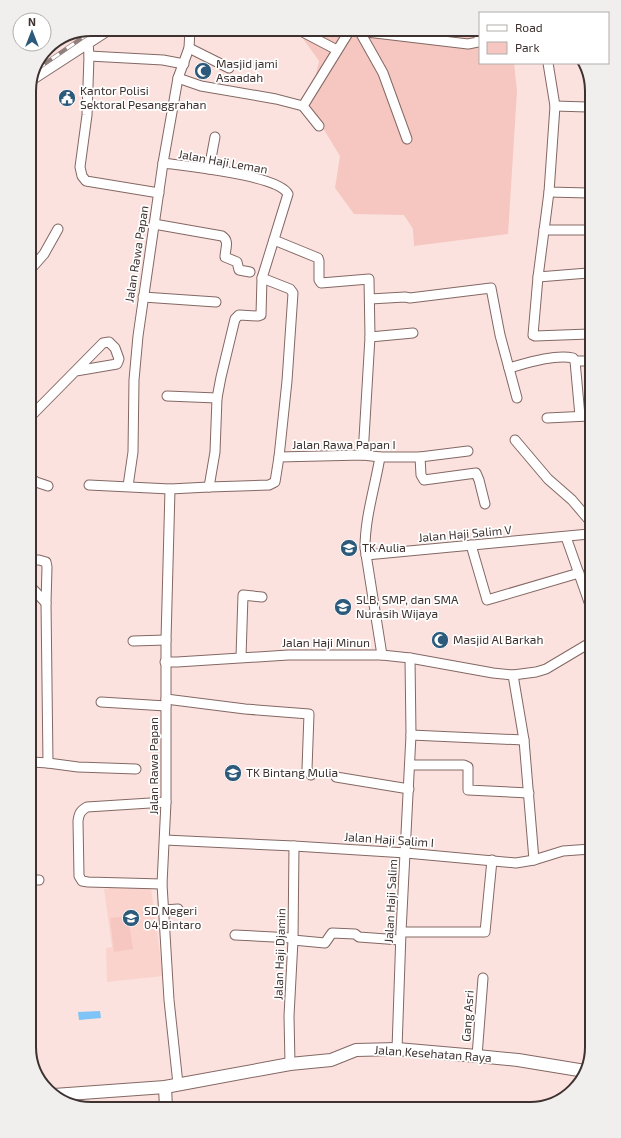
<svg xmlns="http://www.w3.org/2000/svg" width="621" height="1138" viewBox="0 0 621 1138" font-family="'Exo 2',sans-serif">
<rect width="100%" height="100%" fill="#fce2de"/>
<path fill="#fad3cd" d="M 150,880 L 163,976 L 107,982 L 106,948 L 112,947 L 104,889 L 132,886 Z"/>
<g fill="#f5c7c0">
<path d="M 300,29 L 480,29 L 480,63 L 514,63 L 517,91 L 508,234 L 414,246 L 413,229 L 404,215 L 354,214 L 335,188 L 340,156 L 309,105 L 319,61 L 299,33 Z"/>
<path d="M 128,916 L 133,949 L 114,952 L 110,918 Z"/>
</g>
<path fill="#7ec4f7" d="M 100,1011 L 101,1018 L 79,1020 L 78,1012 Z"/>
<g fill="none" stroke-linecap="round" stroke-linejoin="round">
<defs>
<g id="street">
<path d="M 297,29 L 337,50"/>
<path d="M 360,32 L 383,73 L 407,139"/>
<path d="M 88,42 L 89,56 L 87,115 L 80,167 L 82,176 L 86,181 L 159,193"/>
<path d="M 189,48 L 229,68"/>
<path d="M 89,56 L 163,60 L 184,64"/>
<path d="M 548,63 L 555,106 L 549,192 L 588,193"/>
<path d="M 178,78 L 201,86 L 276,99 L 303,106 L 319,126"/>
<path d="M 303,106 L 350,30 L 468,44 L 478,42 L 480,35"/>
<path d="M 555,106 L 587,107"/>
<path d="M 163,163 C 186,166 278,175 288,194 L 262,278 L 261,315 L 258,316 L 239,315 L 235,319 L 221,377 L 217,398 L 215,452 L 209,487"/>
<path d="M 209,169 L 215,137"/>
<path d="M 549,192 L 538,277 L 533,335 L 535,336 L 589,334"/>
<path d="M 154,224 L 222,236 C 230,241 225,249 225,257 L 237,262 L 239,270 L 250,272"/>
<path d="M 544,230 L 588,230"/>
<path d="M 274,240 L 318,258 L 319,261 L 319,280 L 321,283 L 369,279 L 370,337 L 363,455"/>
<path d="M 30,270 L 44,254 L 58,229"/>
<path d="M 538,277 L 588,273"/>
<path d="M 262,278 L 290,289 L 293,293 L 287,381 L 279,457"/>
<path d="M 143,297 L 216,302"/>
<path d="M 370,299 L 405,297 L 410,298 L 491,288 L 500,335 L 517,398"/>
<path d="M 370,337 L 413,333"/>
<path d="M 575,361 L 589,361"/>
<path d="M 509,368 C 527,363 555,354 573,358 L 575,361 L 580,416"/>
<path d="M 167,396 L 217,398"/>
<path d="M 31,416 L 103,343 L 109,342 L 115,348 L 119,359 L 117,364 L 76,371"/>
<path d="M 547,418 L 589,416"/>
<path d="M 515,440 L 548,479 L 572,500 L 589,520"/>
<path d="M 380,457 C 375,487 365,517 365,548 L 382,655"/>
<path d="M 420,457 L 421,475 L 424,480 L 476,473 L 479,480 L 485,504"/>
<path d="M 31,478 L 36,482 L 48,486"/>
<path d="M 89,485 L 170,489 L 209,487 L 269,485 L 275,482 L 279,457 L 363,455 L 380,457 L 420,457 L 468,451"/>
<path d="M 128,486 L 133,452 L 134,380 L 138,336 L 163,163 L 178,78 L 189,48 L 190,29"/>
<path d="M 170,489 L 166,640 L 166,802 L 162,884 L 169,1000 L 178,1084"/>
<path d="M 566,537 L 590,605"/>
<path d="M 471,545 L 487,600 L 579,573"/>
<path d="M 366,555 L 589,534"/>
<path d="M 31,560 L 39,560 L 46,562 L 47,567 L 46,603 L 48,763"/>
<path d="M 32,588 L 46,603"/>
<path d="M 133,641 L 166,640"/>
<path d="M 241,657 L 243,595 L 262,597"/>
<path d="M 165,662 L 177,662 L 288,655 L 382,655 L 410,658 L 493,673 L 513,675 L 536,672 L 546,669 L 588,644 L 590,640"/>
<path d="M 513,675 L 524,740 L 534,860"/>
<path d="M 166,699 L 245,709 L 309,714 L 307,769 L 308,771 L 311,775"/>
<path d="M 101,702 L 166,706"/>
<path d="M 411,735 L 524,740"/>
<path d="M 32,762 L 48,763 L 78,767 L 136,769"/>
<path d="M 410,765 L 464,765 L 468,767 L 468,790 L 529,793"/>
<path d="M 336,777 L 409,789"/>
<path d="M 165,840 L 294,846 L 406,853 L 516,863 L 534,860 L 563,851 L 591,849"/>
<path d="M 33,880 L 39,880"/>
<path d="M 162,884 L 88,882 L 82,881 L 79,876 L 78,821 C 79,814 80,811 87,807 L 166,802"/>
<path d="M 164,910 L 178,909"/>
<path d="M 401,932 L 485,932 L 492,860"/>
<path d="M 235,935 L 293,938"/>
<path d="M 293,940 L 325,943 L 332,933 L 355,934 L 359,937 L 400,940"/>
<path d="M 397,1049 L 401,932 L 411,735 L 410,658"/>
<path d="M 477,1056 L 483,978"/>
<path d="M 290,1064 L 289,1016 L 293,940 L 294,846"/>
</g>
<g id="secondary">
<path d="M 34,77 L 108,29"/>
<path d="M 165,1087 L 166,1108"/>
<path d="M 54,1095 L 165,1087 L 290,1064 L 331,1060 L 356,1050 L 397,1049 L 477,1056 L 518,1060 L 585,1071"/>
</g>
</defs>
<use href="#street" stroke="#836864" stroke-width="11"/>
<use href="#secondary" stroke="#836864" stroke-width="14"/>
<use href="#street" stroke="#fff" stroke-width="9"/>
<use href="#secondary" stroke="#fff" stroke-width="12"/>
<defs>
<path id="rail" d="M 37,69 L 95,29"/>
</defs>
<use href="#rail" stroke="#92807d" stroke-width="4.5"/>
<use href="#rail" stroke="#fff" stroke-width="3" stroke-dasharray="9" stroke-linecap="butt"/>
</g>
<defs>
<symbol id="mosque-disc" viewBox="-11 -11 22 22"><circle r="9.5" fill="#2d5a7a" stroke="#fff"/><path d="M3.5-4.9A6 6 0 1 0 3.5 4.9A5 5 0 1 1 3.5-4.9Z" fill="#fff"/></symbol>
<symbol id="civic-disc" viewBox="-11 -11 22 22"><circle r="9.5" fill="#2d5a7a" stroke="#fff"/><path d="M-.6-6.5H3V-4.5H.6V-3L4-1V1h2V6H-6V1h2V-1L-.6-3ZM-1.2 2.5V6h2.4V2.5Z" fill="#fff"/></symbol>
<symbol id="school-disc" viewBox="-11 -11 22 22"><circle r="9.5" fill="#2d5a7a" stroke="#fff"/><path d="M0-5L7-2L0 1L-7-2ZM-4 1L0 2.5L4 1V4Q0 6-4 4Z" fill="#fff"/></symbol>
</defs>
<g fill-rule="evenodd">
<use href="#mosque-disc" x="193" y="61" width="20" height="20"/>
<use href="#civic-disc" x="57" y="88" width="20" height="20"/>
<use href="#school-disc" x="339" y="538" width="20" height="20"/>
<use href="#school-disc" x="333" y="597" width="20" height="20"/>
<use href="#mosque-disc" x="430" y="630" width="20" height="20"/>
<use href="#school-disc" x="223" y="763" width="20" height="20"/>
<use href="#school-disc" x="121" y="908" width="20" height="20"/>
</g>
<g text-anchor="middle" stroke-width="3.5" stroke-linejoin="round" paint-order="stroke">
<g font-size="12" fill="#3e3230" stroke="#fff" text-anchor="start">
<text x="216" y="68">Masjid jami<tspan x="216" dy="14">Asaadah</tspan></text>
<text x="80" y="95">Kantor Polisi<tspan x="80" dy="14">Sektoral Pesanggrahan</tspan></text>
<text x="362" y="552">TK Aulia</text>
<text x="356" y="604">SLB, SMP, dan SMA<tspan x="356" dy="14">Nurasih Wijaya</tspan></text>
<text x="453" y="644">Masjid Al Barkah</text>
<text x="246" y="777">TK Bintang Mulia</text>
<text x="144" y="915">SD Negeri<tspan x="144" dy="14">04 Bintaro</tspan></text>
</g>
<g font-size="12" fill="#3e3230" stroke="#fff">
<text transform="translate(223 162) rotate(10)" y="4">Jalan Haji Leman</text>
<text transform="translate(137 254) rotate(-81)" y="4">Jalan Rawa Papan</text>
<text x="344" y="449">Jalan Rawa Papan I</text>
<text transform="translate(465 534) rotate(-5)" y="4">Jalan Haji Salim V</text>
<text x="326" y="647">Jalan Haji Minun</text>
<text transform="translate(154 766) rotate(-90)" y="4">Jalan Rawa Papan</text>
<text transform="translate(389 840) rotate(4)" y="4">Jalan Haji Salim I</text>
<text transform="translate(391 901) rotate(-87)" y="4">Jalan Haji Salim</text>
<text transform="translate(280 954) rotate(-88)" y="4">Jalan Haji Djamin</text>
<text transform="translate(468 1016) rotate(-86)" y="4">Gang Asri</text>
<text transform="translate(433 1054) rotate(4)" y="4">Jalan Kesehatan Raya</text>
</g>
</g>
<path d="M0 0H621V1138H0ZM91 36H530A55 55 0 0 1 585 91V1047A55 55 0 0 1 530 1102H91A55 55 0 0 1 36 1047V91A55 55 0 0 1 91 36Z" fill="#f0efee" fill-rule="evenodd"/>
<path fill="none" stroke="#3e3230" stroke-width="2" d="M91 36H530A55 55 0 0 1 585 91V1047A55 55 0 0 1 530 1102H91A55 55 0 0 1 36 1047V91A55 55 0 0 1 91 36Z"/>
<rect x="479" y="12" width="130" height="52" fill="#ffffff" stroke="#b2adac"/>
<rect x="487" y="25" width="20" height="6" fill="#ffffff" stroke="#b2adac"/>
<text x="515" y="32" font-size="12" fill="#3e3230">Road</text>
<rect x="487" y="42" width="20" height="12" fill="#f5c7c0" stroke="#b2adac"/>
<text x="515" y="52" font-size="12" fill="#3e3230">Park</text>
<g transform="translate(32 32)"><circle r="19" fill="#ffffff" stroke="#b2adac"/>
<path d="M0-3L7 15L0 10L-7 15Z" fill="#2d5a7a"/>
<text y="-6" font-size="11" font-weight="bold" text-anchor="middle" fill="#3e3230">N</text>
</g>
</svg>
